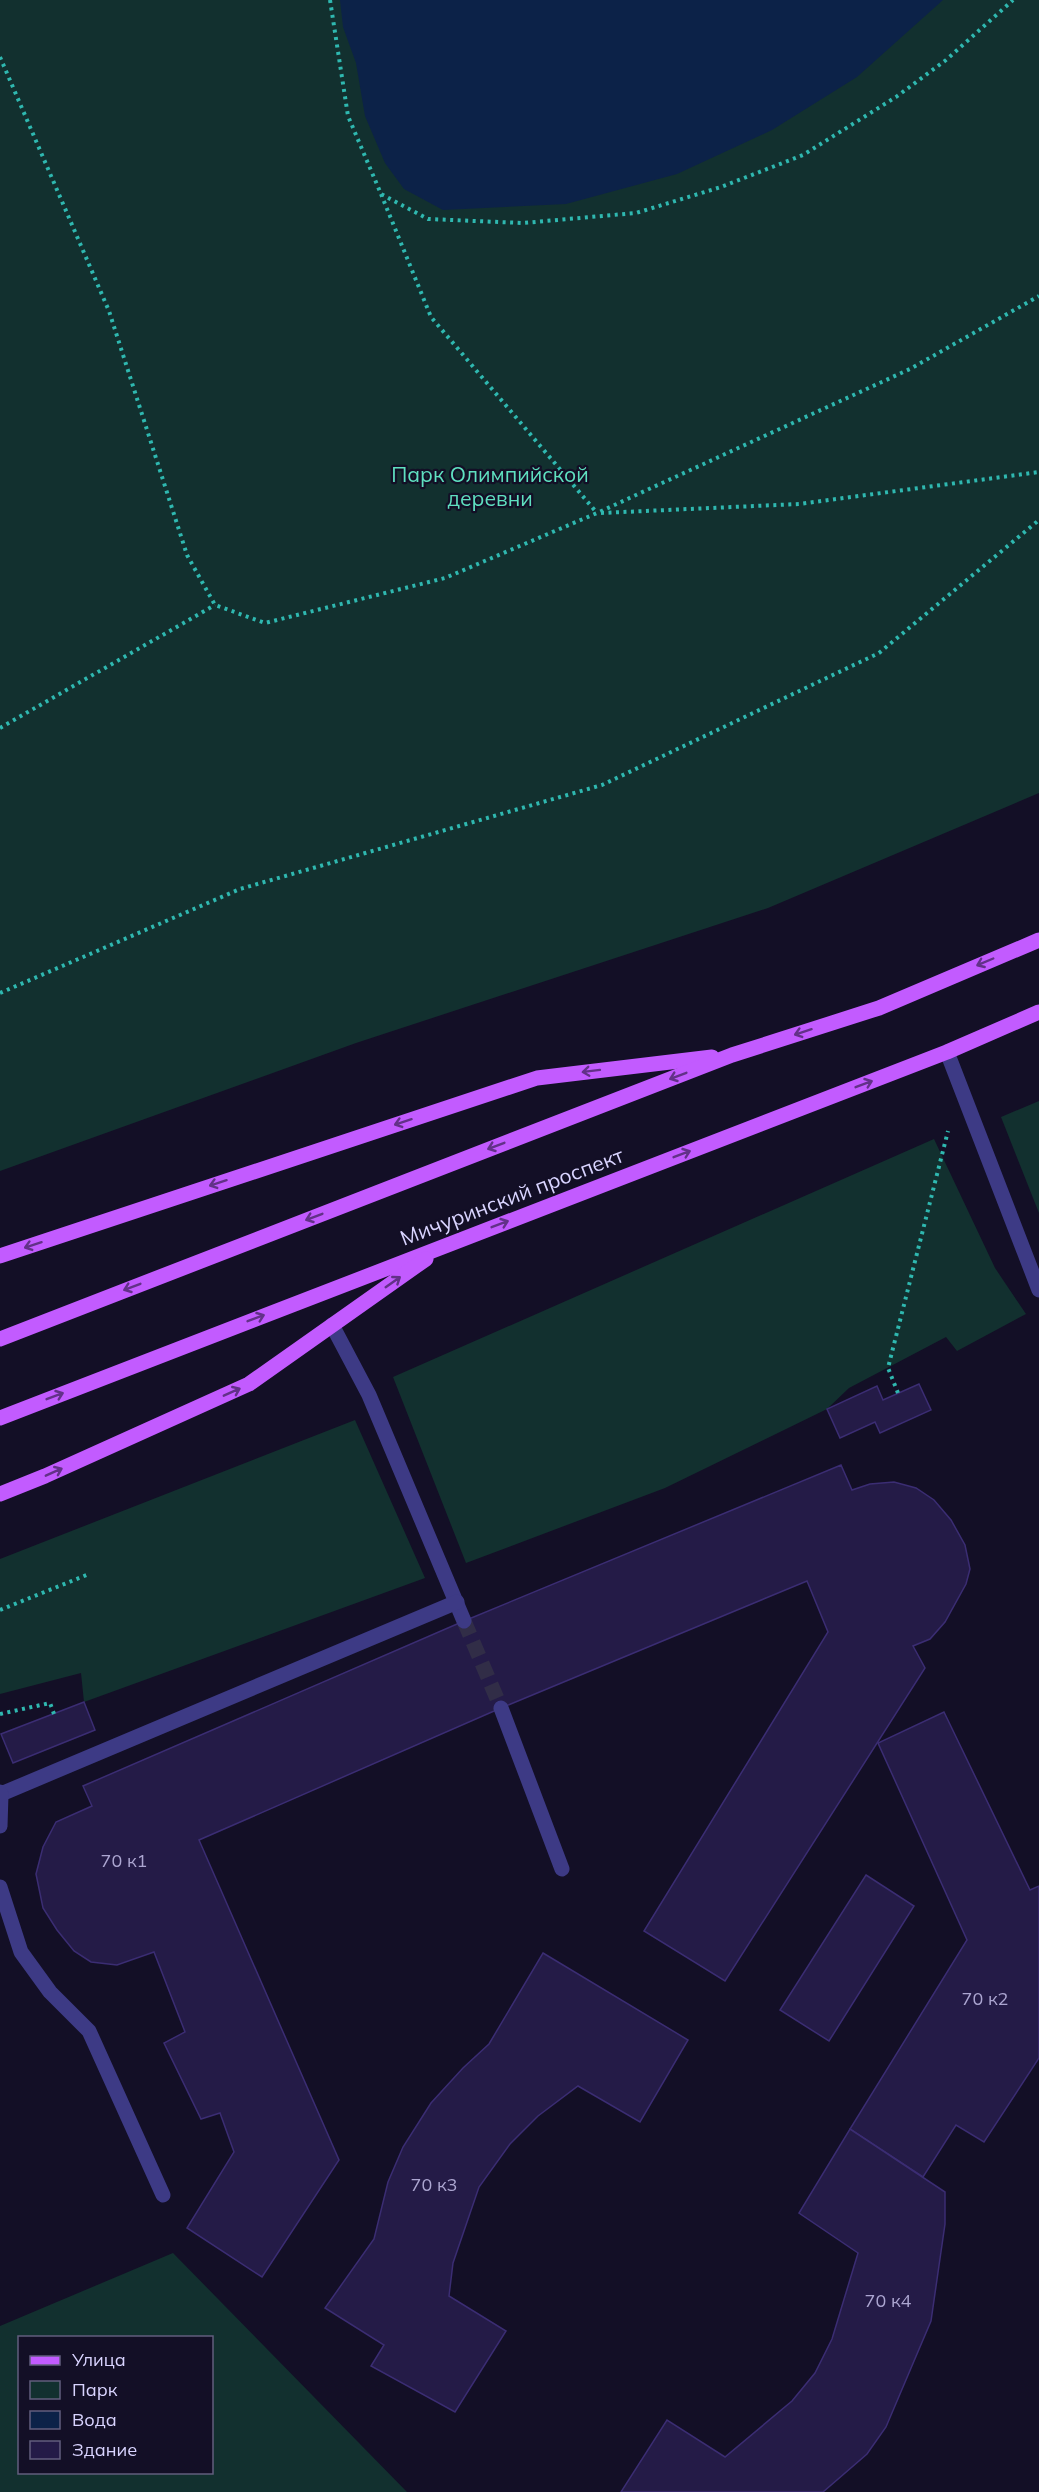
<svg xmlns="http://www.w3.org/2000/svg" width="1039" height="2492" viewBox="0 0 1039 2492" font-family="Mulish,sans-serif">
<rect width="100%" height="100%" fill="#130f26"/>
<g fill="#12302f" fill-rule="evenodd">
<path d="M 0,0 L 1039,0 L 1039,793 L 768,908 L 356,1043 L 0,1171 Z"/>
<path d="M 1039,1101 L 1039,1213 L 1001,1117 Z"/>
<path d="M 934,1139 L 995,1268 L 1026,1314 L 957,1351 L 946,1337 L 849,1388 L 827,1409 L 665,1488 L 466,1563 L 393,1377 Z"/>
<path d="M 355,1420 L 425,1578 L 84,1702 L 81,1673 L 0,1694 L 0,1559 Z"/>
<path d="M 173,2253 L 407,2492 L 0,2492 L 0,2326 ZM 20,2338 L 212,2338 L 212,2472 L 20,2472 Z"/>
</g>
<path fill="#0c2248" d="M 340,0 L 943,0 L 857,77 L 772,130 L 677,174 L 566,204 L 443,210 L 404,189 L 385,163 L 365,116 L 356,63 L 343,27 Z"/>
<g fill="#241b47" stroke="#3b2d73" stroke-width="1.5">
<path d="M 919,1384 L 931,1410 L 880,1433 L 875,1422 L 840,1438 L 827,1409 L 877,1386 L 883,1400 Z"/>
<path d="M 841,1465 L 852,1490 L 870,1484 L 894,1482 L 916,1488 L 934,1500 L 951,1520 L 965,1545 L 970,1569 L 966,1584 L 945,1622 L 930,1639 L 913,1646 L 925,1668 L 725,1981 L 644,1931 L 828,1632 L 807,1581 L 501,1708 L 199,1840 L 339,2160 L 262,2277 L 187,2228 L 234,2152 L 220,2113 L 201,2119 L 164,2043 L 185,2032 L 154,1952 L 117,1965 L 91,1962 L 74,1951 L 57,1930 L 43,1908 L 36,1874 L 43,1847 L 56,1822 L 92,1806 L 83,1786 L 464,1621 Z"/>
<path d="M 84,1702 L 95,1730 L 13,1763 L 1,1734 Z"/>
<path d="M 944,1712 L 1030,1890 L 1039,1886 L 1039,2058 L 984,2142 L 956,2125 L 923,2177 L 850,2129 L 967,1940 L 878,1743 Z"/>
<path d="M 866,1875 L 914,1906 L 829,2041 L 780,2010 Z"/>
<path d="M 543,1953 L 688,2040 L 640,2122 L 578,2086 L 538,2116 L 510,2144 L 479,2187 L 453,2263 L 449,2296 L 506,2331 L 455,2412 L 371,2366 L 384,2345 L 325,2308 L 374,2239 L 388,2182 L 403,2147 L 431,2103 L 463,2068 L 489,2044 Z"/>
<path d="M 850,2129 L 945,2192 L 945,2224 L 931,2321 L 886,2427 L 867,2454 L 823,2492 L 621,2492 L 667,2420 L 725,2457 L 792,2401 L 815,2373 L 832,2339 L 858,2253 L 799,2213 Z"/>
</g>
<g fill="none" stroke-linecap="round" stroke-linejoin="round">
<path stroke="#312d47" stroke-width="15" stroke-dasharray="15 8" stroke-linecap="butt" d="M 464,1621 L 501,1708"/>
<g stroke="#2fb8b0" stroke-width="4" stroke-dasharray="3 4.5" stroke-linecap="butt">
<path d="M 330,0 L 348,116 L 381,194 L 428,219 L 523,223 L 636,213 L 721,187 L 803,155 L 896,97 L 946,60 L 1013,0"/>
<path d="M 0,57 L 109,311 L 187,555 L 215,605 L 265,623 L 445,578 L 597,513 L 910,369 L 1039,296"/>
<path d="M 381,194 L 431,317 L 597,513"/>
<path d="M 601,513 L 799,504 L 1039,472"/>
<path d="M 0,728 L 215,605"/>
<path d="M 0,993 L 240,889 L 602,785 L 879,653 L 1039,520"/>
<path d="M 898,1393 L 888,1368 L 948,1131"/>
<path d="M 0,1610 L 89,1574"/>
<path d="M 0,1714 L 50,1703 L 54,1714"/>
</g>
<g stroke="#3d3a85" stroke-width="15">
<path d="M 947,1052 L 1039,1290"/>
<path d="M 332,1325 L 369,1395 L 464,1621"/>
<path d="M 501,1708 L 562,1869"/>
<path d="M 0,1792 L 1,1794 L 457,1602"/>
<path d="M 0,1826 L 1,1794"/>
<path d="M 0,1887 L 21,1952 L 50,1992 L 89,2031 L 163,2195"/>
</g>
<g stroke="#c25bff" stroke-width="15">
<path d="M 0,1256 L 537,1078 L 712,1057"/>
<path d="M 0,1339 L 732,1055 L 879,1008 L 1039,940"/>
<path d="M 0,1418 L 947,1052 L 1039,1012"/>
<path d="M 0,1494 L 45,1476 L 249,1384 L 426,1259"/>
</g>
</g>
<defs><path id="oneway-shaft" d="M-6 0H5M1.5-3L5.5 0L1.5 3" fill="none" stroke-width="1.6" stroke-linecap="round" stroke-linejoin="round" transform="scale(1.5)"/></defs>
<g stroke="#623188">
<use href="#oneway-shaft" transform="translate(985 962) rotate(157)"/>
<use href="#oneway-shaft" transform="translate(803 1032) rotate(162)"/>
<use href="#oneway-shaft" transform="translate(591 1071) rotate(173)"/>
<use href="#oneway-shaft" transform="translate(678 1076) rotate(159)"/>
<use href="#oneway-shaft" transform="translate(864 1084) rotate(-21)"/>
<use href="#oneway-shaft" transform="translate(403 1122) rotate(162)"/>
<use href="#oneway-shaft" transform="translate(496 1146) rotate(159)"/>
<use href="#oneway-shaft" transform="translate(682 1154) rotate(-21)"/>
<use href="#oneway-shaft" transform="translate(218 1183) rotate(162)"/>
<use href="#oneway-shaft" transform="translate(314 1217) rotate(159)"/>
<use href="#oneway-shaft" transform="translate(500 1224) rotate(-21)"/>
<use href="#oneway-shaft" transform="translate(33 1245) rotate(162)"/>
<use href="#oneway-shaft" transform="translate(393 1282) rotate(-35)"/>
<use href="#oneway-shaft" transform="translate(132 1287) rotate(159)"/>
<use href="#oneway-shaft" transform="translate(256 1318) rotate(-21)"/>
<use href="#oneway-shaft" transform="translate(232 1392) rotate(-24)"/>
<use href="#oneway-shaft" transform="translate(55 1396) rotate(-21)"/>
<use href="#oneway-shaft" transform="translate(54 1472) rotate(-24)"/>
</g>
<g text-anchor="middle" stroke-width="4.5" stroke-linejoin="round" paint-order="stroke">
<g font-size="18" fill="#aca6d1">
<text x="124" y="1867">70 к1</text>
<text x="985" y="2005">70 к2</text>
<text x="434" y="2191">70 к3</text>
<text x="888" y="2307">70 к4</text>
</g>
<g font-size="21" fill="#5fe0c0" stroke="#130f26">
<text x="490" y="482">Парк Олимпийской<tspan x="490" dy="24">деревни</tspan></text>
</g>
<g font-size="21" fill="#d9d4ff" stroke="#130f26">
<text transform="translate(512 1197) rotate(-21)" y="7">Мичуринский проспект</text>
</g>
</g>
<rect x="18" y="2336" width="195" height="138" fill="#130f26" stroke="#625e7d" stroke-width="1.5"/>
<rect x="30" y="2356" width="30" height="9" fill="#c25bff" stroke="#625e7d" stroke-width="1.5"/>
<text x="72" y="2366" font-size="18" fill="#d9d4ff">Улица</text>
<rect x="30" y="2381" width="30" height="18" fill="#12302f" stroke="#625e7d" stroke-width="1.5"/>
<text x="72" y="2396" font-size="18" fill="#d9d4ff">Парк</text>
<rect x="30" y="2411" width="30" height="18" fill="#0c2248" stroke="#625e7d" stroke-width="1.5"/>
<text x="72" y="2426" font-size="18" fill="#d9d4ff">Вода</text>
<rect x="30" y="2441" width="30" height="18" fill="#241b47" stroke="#625e7d" stroke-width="1.5"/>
<text x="72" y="2456" font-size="18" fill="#d9d4ff">Здание</text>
</svg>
